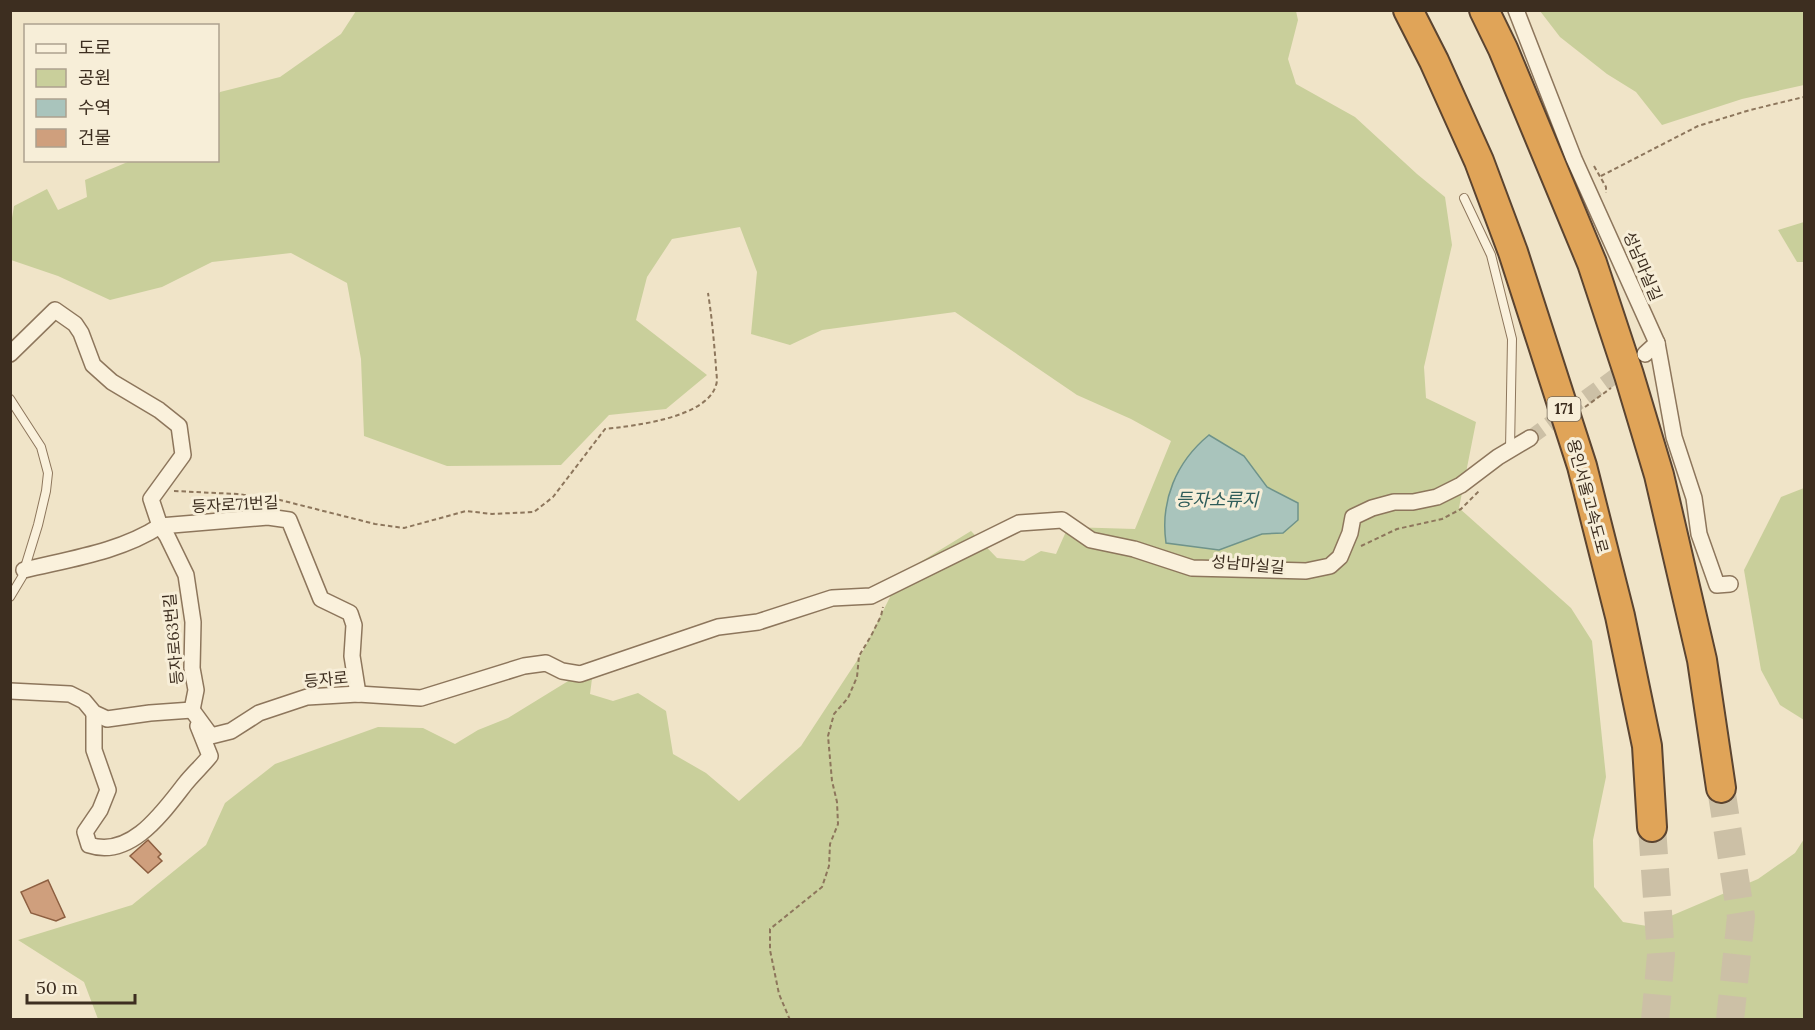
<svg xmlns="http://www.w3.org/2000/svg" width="1815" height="1030" viewBox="0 0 1815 1030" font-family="Lora,'Noto Sans KR',serif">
<rect width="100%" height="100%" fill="#f0e4c8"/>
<g fill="#c9cf9b">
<path d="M 356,11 L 1296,11 L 1298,20 L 1288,59 L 1296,84 L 1355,117 L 1417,174 L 1445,197 L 1452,245 L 1424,367 L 1426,398 L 1476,422 L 1459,508 L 1571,608 L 1592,641 L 1606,777 L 1593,840 L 1594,887 L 1623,922 L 1647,926 L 1758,879 L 1795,853 L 1804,839 L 1804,1019 L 98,1019 L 84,982 L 18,940 L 132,905 L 206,845 L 225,803 L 275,764 L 378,727 L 423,728 L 455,744 L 478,730 L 508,718 L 578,675 L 593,671 L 590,694 L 613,701 L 638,693 L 666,711 L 673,754 L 706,773 L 739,801 L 801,746 L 862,653 L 890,597 L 886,583 L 971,531 L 997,558 L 1024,561 L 1041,551 L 1056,554 L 1068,527 L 1135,529 L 1171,441 L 1131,419 L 1077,395 L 955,312 L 822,330 L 790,345 L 751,334 L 757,272 L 740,227 L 672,239 L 647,277 L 636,320 L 707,375 L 666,409 L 609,415 L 561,465 L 447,466 L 364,436 L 361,359 L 347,283 L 291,253 L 212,262 L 162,287 L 110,300 L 58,276 L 11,260 L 11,224 L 14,206 L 47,189 L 58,210 L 87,197 L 85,180 L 130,161 L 218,160 L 218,95 L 220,92 L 280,77 L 341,34 Z"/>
<path d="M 1540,11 L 1802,11 L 1804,12 L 1804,85 L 1742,99 L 1662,125 L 1636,92 L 1607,74 L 1560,37 Z"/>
<path d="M 1804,222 L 1804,262 L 1797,262 L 1778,230 Z"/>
<path d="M 1804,488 L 1804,720 L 1780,705 L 1761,670 L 1744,570 L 1781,497 Z"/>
</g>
<path fill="#a9c4bc" stroke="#6f938a" stroke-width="1.5" d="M 1209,435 L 1244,456 L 1267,487 L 1298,503 L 1298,520 L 1283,533 L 1262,534 L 1219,550 L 1166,543 C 1160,501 1176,462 1209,435 Z"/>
<g fill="#cf9f7d" stroke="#8d5f41" stroke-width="1.5">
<path d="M 148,840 L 161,854 L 158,857 L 162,861 L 148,873 L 130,856 Z"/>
<path d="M 48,880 L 65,917 L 56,921 L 31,913 L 21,892 Z"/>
</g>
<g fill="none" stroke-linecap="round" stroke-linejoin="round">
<path stroke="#ccc0a6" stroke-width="15" stroke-dasharray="15 8" stroke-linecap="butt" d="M 1530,438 L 1645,354"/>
<g stroke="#ccc0a6" stroke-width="28" stroke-dasharray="28 14" stroke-linecap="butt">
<path d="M 1721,788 L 1741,917 L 1730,1020"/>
<path d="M 1652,827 L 1661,955 L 1655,1020"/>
</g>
<defs>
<g id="service">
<path d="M 1464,198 L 1491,255 L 1512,339 L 1510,449"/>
<path d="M 10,399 L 41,447 L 48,473 L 46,491 L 38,525 L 22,577 L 10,597"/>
</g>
<g id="minor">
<path d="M 1516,10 L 1574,159 L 1657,343 L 1645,354"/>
<path d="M 1657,343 L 1674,437 L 1694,498 L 1699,534 L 1717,585 L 1730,584"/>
<path d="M 10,354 L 55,310 L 75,324 L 81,333 L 93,365 L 112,382 L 159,410 L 179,426 L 183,455 L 151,499 L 160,526 L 167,536 L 186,575 L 193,622 L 192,668 L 196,690 L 192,710"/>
<path d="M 24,570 C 69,559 120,552 160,526 L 268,517 L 289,520 L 321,599 L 350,613 L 354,625 L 352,656 L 358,694"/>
<path d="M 10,691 L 70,694 L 84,701 L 94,713 L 107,719 L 150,713 L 192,710"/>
<path d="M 192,710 L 211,736 L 231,731 L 259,713 L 307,697 L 358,694 L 421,698 L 524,666 L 546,663 L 562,671 L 580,674 L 718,627 L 758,622 L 832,598 L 871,596 L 1019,523 L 1062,520 L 1091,540 L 1134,549 L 1192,568 L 1306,571 L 1330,566 L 1340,557 L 1350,533 L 1353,517 L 1372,508 L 1394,502 L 1413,502 L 1437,497 L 1461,485 L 1498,457 L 1530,438"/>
<path d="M 94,713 L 94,750 L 108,790 L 100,810 L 85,832 L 89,845 C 131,859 163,812 185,784 C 193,774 202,766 210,756 L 198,726"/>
</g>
<g id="motorway">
<path d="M 1408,10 L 1434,61 L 1479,161 L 1513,252 L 1582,466 L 1620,616 L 1647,746 L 1652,827"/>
<path d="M 1484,10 L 1503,49 L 1592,263 L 1629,375 L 1659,475 L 1702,660 L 1721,788"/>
</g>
</defs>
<use href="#service" stroke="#8d765c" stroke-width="10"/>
<use href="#minor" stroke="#8d765c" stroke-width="18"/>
<use href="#motorway" stroke="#5b4430" stroke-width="32"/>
<g stroke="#8d765c" stroke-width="2" stroke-dasharray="4.5 3" stroke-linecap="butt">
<path d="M 1594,166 L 1606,187 L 1606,193"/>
<path d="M 1601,176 L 1698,126 L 1750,110 L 1804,97"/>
<path d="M 1585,407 L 1611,388"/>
<path d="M 174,491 L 237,494 L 280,500 L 375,524 L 404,528 L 466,511 L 492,514 L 534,512 L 553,497 L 605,429 C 633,426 707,418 716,385 C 718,381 716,372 716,367 C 714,342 712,318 708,293"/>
<path d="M 1361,546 L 1397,529 L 1442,519 L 1461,509 L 1480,490"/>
<path d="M 790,1020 L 779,994 L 770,950 L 770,929 L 822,887 L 829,866 L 830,844 L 838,824 L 837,802 L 832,781 L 828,736 L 834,714 L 848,698 L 857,677 L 859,656 L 871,636 L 881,616 L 883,607"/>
</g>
<use href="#service" stroke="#faf1dc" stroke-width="8"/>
<use href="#minor" stroke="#faf1dc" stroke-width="15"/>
<use href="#motorway" stroke="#e0a458" stroke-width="28"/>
</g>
<g text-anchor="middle" stroke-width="6" stroke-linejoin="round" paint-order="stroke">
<rect fill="#f7eed8" stroke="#756857" stroke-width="1.5" x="1547.5" y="397" width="33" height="24" rx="4.5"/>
<g font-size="15" font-weight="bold" fill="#3d2e20">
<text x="1564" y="414">171</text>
</g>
<g font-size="16" fill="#3d2e20" stroke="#f7eed8">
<text transform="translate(1643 266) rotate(67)" y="6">성남마실길</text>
<text transform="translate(1588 496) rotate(75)" y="6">용인서울고속도로</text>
<text transform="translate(235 504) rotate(-3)" y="6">등자로71번길</text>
<text transform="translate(1248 564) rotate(5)" y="6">성남마실길</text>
<text transform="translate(173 639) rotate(-95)" y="6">등자로63번길</text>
<text transform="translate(326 679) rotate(-5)" y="6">등자로</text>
</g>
<g font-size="18" font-style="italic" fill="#2f5d5a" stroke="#f7eed8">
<text x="1217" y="506">등자소류지</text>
</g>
</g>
<rect width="1815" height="1030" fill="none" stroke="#3d2e20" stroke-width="24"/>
<rect x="24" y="24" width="195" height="138" fill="#f7eed8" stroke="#ada18e" stroke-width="1.5"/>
<rect x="36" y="44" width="30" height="9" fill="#faf1dc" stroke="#ada18e" stroke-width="1.5"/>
<text x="78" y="54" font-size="18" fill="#3d2e20">도로</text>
<rect x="36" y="69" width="30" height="18" fill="#c9cf9b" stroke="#ada18e" stroke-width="1.5"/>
<text x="78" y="84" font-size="18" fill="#3d2e20">공원</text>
<rect x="36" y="99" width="30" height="18" fill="#a9c4bc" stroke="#ada18e" stroke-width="1.5"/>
<text x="78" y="114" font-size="18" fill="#3d2e20">수역</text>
<rect x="36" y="129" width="30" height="18" fill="#cf9f7d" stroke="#ada18e" stroke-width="1.5"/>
<text x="78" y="144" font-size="18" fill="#3d2e20">건물</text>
<path d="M27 994v9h108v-9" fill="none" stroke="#3d2e20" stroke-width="3"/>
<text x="36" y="994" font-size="18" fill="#3d2e20" stroke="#f7eed8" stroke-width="4.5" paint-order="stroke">50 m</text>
</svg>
